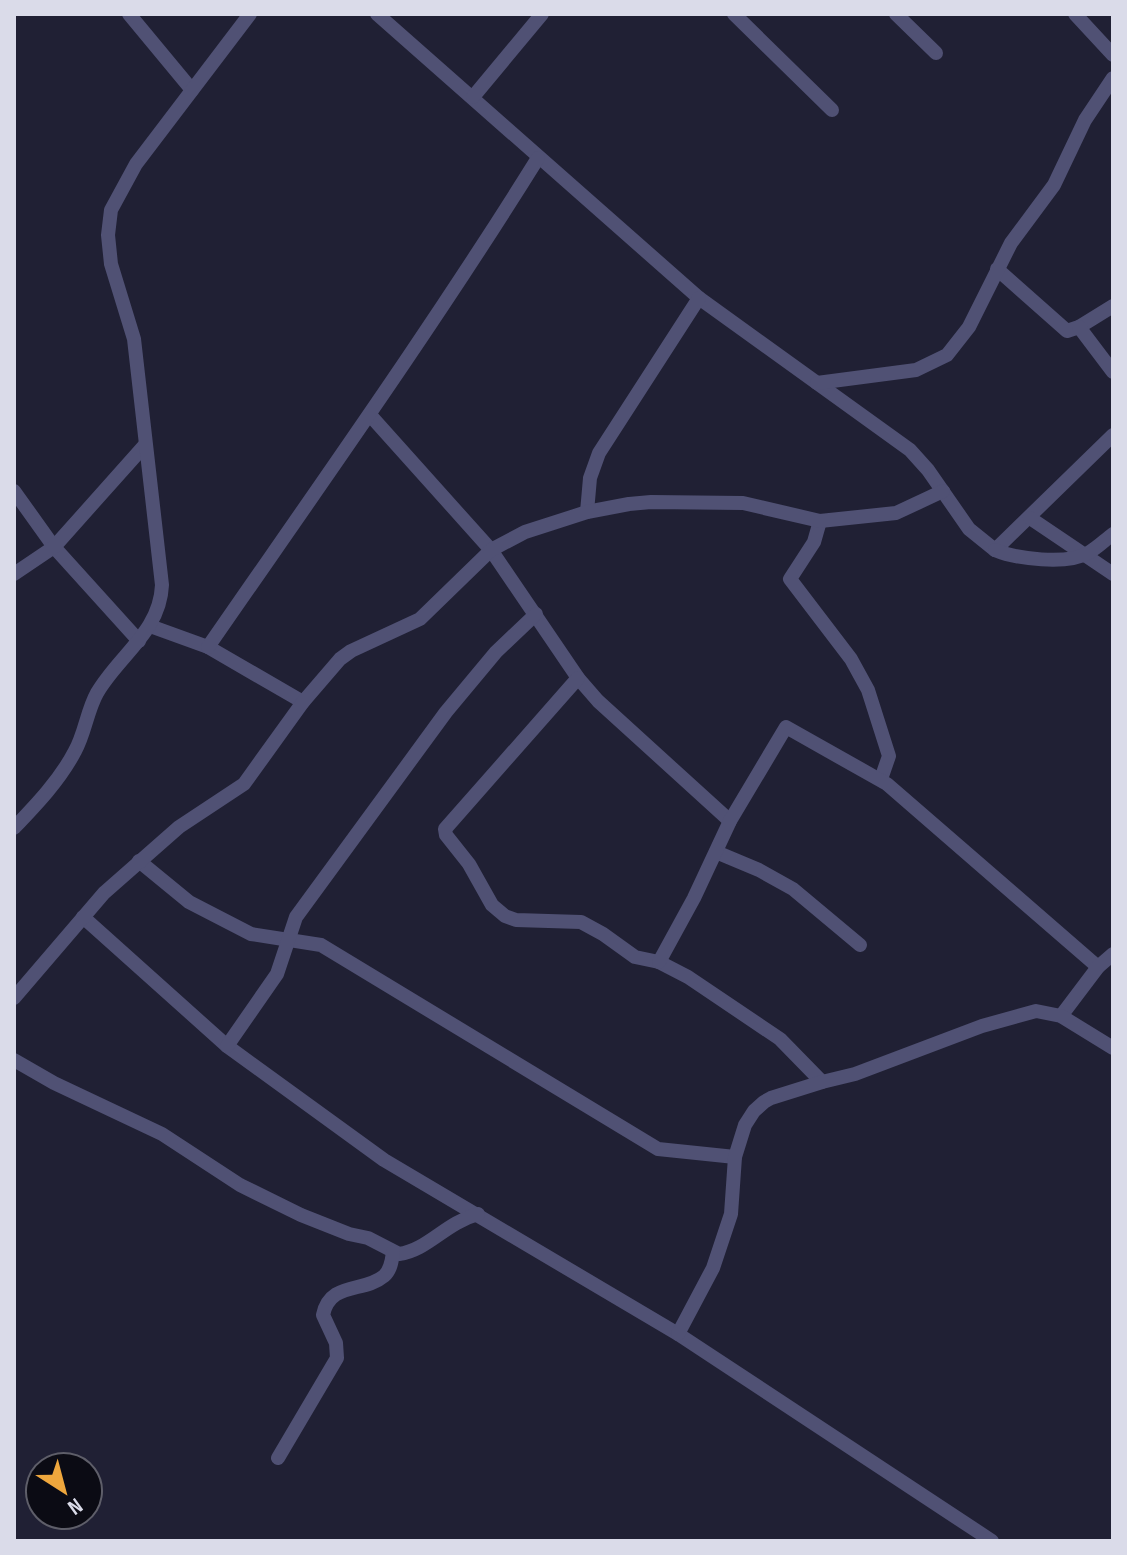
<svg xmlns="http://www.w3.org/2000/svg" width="1127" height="1555" viewBox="0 0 1127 1555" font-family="'Sofia Sans Condensed',sans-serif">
<rect width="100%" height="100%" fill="#202034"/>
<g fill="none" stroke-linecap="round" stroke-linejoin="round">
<g stroke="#505174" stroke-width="14">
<path d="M 129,14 L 192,90"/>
<path d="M 377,14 L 699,298 L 910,450 L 928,470 L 969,529 L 995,550 L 1113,435"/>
<path d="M 734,14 L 832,110"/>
<path d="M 896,14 L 936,53"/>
<path d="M 1075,14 L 1113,55"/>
<path d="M 473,97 L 542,14"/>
<path d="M 997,269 L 1067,331 L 1079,327 L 1113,306"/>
<path d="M 1079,327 L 1113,372"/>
<path d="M 817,383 L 916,370 L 947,355 L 969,327 L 1011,243 L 1054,185 L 1085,120 L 1113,78"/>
<path d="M 370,415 L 491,550 L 578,678 L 598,701 L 730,821"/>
<path d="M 14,491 L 54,547 L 139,641"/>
<path d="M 587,512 L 590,478 L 599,453 L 699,298"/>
<path d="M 1030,518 L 1113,574"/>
<path d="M 820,521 L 814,542 L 790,579 L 851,659 L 868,690 L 889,756 L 881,779"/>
<path d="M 995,550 C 1016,559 1067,565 1088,553 C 1097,548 1105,540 1113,534"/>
<path d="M 14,574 L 54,547 L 145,445"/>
<path d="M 150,626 L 208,647 L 303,702"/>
<path d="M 208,647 C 320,485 434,325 538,158"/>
<path d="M 578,678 L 445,829 L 446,835 L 469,864 L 492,905 L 505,916 L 516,920 L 581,922 L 603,934 L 635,957 L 659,962 L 688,977 L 780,1039 L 822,1082"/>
<path d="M 14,828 C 36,805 60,780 75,751 C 85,733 87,711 97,693 C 119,655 160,632 162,585 L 134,339 L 111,264 L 108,235 L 111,210 L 136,164 L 250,14"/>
<path d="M 716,852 L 759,870 L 793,889 L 860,945"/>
<path d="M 139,861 L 189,902 L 251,934 L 321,945 L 658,1149 L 735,1157"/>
<path d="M 83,917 L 227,1046 L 384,1160 L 678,1334 L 992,1541"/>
<path d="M 659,962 L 694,898 L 730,821 L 786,727 L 887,784 L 1098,967"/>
<path d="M 14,998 L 104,893 L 179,827 L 244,784 L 303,702 L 340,659 L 351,651 L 420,619 L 491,550 L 525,532 L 587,512 L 629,504 L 651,502 L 743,503 L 820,521 L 896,513 L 943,491"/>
<path d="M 1061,1016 L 1098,967 L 1113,954"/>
<path d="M 227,1046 L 277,974 L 296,917 L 446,712 L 496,652 L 536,614"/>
<path d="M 14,1060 L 54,1083 L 162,1134 L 240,1185 L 301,1215 L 349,1234 L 368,1238 L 399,1254 C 428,1250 445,1223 478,1214"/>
<path d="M 678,1334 L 713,1268 L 731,1214 L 735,1157 L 745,1125 L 754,1111 L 764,1102 L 771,1098 L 822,1082 L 855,1074 L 982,1026 L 1036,1011 L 1061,1016 L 1113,1048"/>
<path d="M 278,1458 L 337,1358 L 336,1343 L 323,1315 C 330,1281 364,1293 384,1276 C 391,1270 392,1260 393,1252"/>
</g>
</g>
<rect width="1127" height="1555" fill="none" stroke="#dadbe9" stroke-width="32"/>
<g transform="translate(64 1491) rotate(144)"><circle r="38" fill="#0b0b14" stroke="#5e5e69" stroke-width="2"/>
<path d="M0-6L14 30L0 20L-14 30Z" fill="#efa73d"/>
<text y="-12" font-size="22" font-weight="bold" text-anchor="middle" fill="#dadbe9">N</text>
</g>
</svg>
